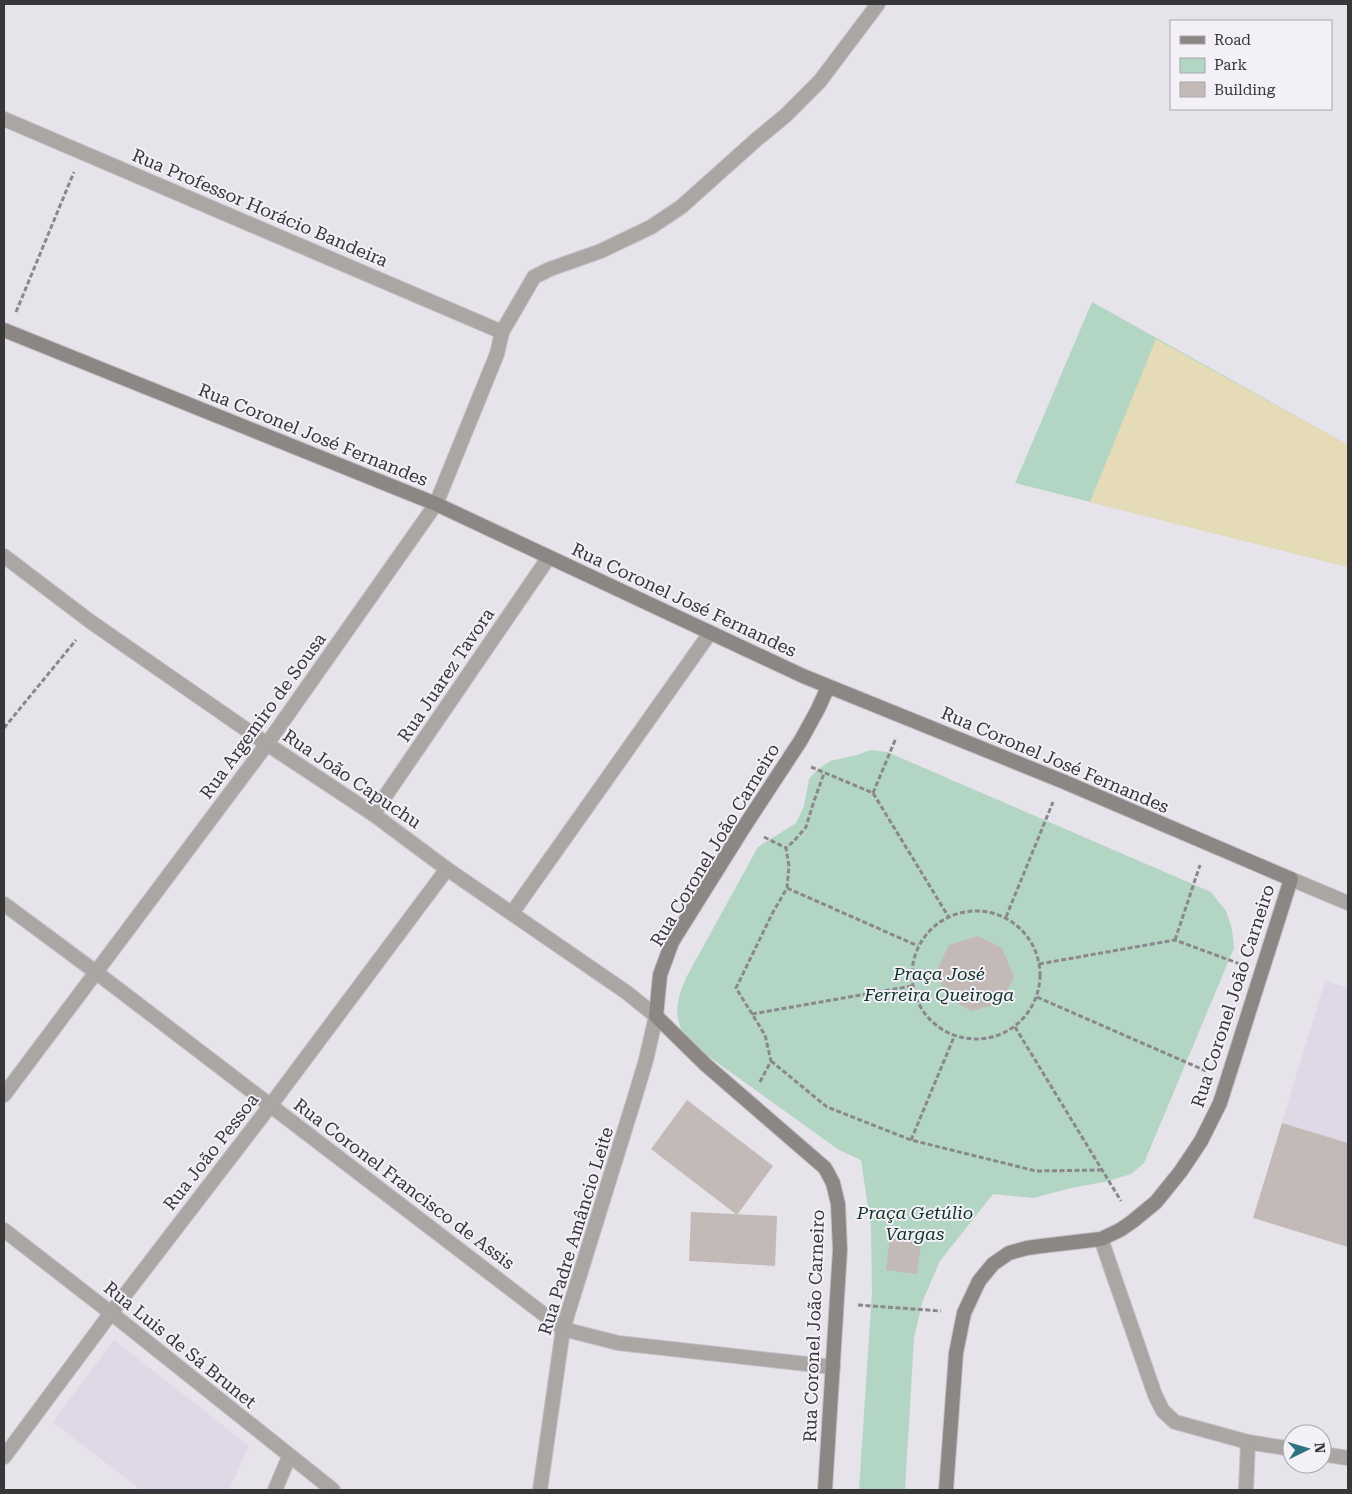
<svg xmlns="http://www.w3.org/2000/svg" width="1352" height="1494" viewBox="0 0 1352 1494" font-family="'Roboto Serif',serif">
<rect width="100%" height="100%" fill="#e6e3eb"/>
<g fill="#ded8e7">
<path d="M 1325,981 L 1348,988 L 1348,1143 L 1282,1123 Z"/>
<path d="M 114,1340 L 249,1446 L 229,1490 L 141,1490 L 53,1422 Z"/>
</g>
<g fill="#b3d5c4">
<path d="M 1092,302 L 1348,445 L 1348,567 L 1015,483 Z"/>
<path d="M 870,750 L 887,752 L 1211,892 L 1226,911 L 1232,929 L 1234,948 L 1144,1163 L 1131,1174 L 1109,1181 L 1071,1188 L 1033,1198 L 993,1194 L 940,1261 L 923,1300 L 914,1338 L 905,1490 L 859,1490 L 872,1292 L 871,1227 L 861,1160 L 839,1150 L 690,1043 C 672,1020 675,1002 687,976 L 758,847 L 796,823 L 804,806 L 809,779 L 817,770 L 830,761 L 857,755 Z"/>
</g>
<path fill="#e5dbb6" d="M 1156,339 L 1348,445 L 1348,567 L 1090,502 Z"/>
<g fill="#c3bab7">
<path d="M 978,936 L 1002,948 L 1014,977 L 1001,1003 L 972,1011 L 947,998 L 936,972 L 949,945 Z"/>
<path d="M 687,1100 L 773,1166 L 737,1215 L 651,1149 Z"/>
<path d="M 1282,1123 L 1348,1143 L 1348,1247 L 1253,1218 Z"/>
<path d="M 691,1212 L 777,1216 L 775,1266 L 689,1261 Z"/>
<path d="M 890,1238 L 921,1242 L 917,1274 L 886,1270 Z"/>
</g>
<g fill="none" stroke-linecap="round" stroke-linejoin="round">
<defs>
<g id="minor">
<path d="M 4,119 L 502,332"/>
<path d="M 4,556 L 91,622 L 267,744 L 373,814 L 447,869 L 626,992 L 656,1016 L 646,1060 L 634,1100 L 563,1329 L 540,1490"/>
<path d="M 373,814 L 549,557"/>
<path d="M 1291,879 L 1348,903"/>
<path d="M 4,904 L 97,973 L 563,1329 L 618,1343 L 833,1367"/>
<path d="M 512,913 L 710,633"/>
<path d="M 4,1095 L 267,744 L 436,504 L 497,354 L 502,332 L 534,277 L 550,269 L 601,251 L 651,227 L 681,207 L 757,139 L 785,116 L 820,81 L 878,4"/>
<path d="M 4,1230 L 111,1313 L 333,1490"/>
<path d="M 1101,1239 L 1155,1395 L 1163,1411 L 1175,1422 L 1248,1442 L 1292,1449"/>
<path d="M 1322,1454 L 1348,1458"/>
<path d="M 4,1457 L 111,1313 L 270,1106 L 447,869"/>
<path d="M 275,1490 L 289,1457"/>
<path d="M 1246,1490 L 1248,1442"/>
</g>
<g id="secondary">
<path d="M 4,330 L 436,504 L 803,676 L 1062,781 L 1291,879 L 1220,1103 L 1201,1141 L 1181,1171 L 1156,1202 L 1133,1221 L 1120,1230 L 1101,1239 L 1042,1246 L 1027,1248 L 1009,1253 L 993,1264 L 979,1281 L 964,1313 L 956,1353 L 946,1490"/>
<path d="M 825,1490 L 840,1250 L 838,1204 L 833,1183 L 825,1168 L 706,1065 L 656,1016 L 660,975 L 672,942 L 744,827 L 801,740 L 818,709 L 828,687"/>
</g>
</defs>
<use href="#minor" stroke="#c3c0c7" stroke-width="16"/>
<use href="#secondary" stroke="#c3c0c7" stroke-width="16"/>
<g stroke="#8a888d" stroke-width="3" stroke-dasharray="5 2.5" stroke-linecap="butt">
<path d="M 16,312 L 74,172"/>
<path d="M 4,728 L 76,640"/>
<path d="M 811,767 L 873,793 L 948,916"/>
<path d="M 873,793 L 896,738"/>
<path d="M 764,837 L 786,848"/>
<path d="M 787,888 L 918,946"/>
<circle cx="976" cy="975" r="64"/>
<path d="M 1006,917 L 1053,802"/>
<path d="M 1175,940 L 1200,865"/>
<path d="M 1039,964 L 1175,940 L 1240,964"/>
<path d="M 1037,997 L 1206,1071"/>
<path d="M 752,1014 L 912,986"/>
<path d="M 1015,1027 L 1121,1201"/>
<path d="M 771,1061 L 827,1107 L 911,1140 L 1036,1171 L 1102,1170"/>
<path d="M 760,1082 L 771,1061 L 765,1035 L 736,988 L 772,914 L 787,888 L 789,866 L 786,848 L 794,841 L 806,827 L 813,804 L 824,773"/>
<path d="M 911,1140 L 954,1037"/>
<path d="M 858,1305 L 941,1311"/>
</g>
<use href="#minor" stroke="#a9a6a3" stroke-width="14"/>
<use href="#secondary" stroke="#8c8784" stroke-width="14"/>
</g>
<g text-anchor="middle" stroke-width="4" stroke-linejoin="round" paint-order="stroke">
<g font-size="18" fill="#373639" stroke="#f3f0f8">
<text transform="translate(260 208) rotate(23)" y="6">Rua Professor Horácio Bandeira</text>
<text transform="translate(313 435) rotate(22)" y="6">Rua Coronel José Fernandes</text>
<text transform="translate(684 600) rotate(25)" y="6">Rua Coronel José Fernandes</text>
<text transform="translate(446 675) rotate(-56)" y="6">Rua Juarez Tavora</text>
<text transform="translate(263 716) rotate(-54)" y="6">Rua Argemiro de Sousa</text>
<text transform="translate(1055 760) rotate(23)" y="6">Rua Coronel José Fernandes</text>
<text transform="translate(352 779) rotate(34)" y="6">Rua João Capuchu</text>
<text transform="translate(715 845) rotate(-59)" y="6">Rua Coronel João Carneiro</text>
<text transform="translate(1233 996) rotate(-72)" y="6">Rua Coronel João Carneiro</text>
<text transform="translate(211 1152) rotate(-52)" y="6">Rua João Pessoa</text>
<text transform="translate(404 1184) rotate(37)" y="6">Rua Coronel Francisco de Assis</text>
<text transform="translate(576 1231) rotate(-73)" y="6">Rua Padre Amâncio Leite</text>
<text transform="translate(814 1326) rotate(-88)" y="6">Rua Coronel João Carneiro</text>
<text transform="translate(180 1345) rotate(39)" y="6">Rua Luis de Sá Brunet</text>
</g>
<g font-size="18" font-style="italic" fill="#0f3526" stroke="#f3f0f8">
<text x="939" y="980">Praça José<tspan x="939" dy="21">Ferreira Queiroga</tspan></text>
<text x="915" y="1219">Praça Getúlio<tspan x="915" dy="21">Vargas</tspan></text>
</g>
</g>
<rect width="1352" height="1494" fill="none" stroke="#373639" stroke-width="10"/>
<rect x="1170" y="20" width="162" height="90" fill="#f3f0f8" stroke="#a8a6ac"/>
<rect x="1180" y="36" width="25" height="8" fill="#8c8784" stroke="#a8a6ac"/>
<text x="1214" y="45" font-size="15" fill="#373639">Road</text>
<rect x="1180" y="58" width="25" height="15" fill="#b3d5c4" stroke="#a8a6ac"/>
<text x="1214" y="70" font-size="15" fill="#373639">Park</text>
<rect x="1180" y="82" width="25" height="15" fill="#c3bab7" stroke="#a8a6ac"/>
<text x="1214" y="95" font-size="15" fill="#373639">Building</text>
<g transform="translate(1307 1449) rotate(85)"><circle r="24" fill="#f3f0f8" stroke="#a8a6ac"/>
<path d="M0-4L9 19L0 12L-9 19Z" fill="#2d7480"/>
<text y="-8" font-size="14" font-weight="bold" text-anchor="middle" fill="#373639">N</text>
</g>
</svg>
